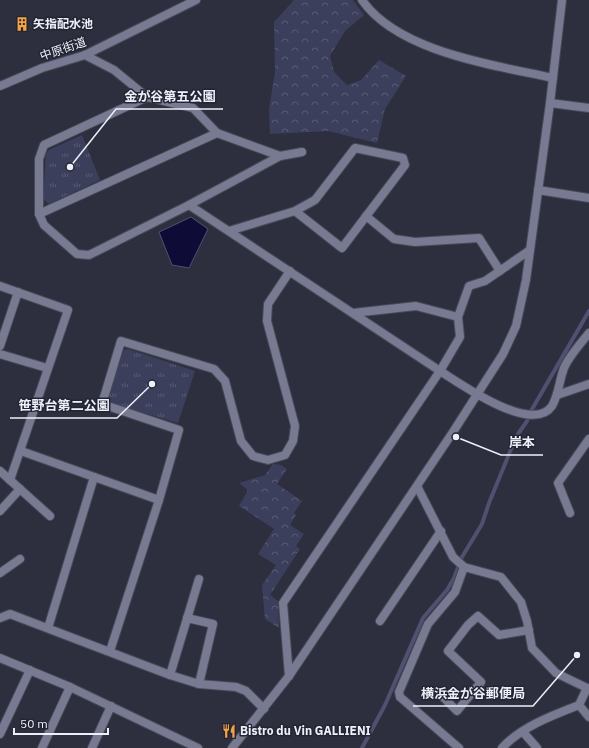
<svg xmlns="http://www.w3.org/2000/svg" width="589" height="748" viewBox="0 0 589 748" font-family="'IBM Plex Sans','Noto Sans JP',sans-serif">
<defs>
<pattern id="forest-crowns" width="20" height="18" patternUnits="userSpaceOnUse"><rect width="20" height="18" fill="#3b3f5c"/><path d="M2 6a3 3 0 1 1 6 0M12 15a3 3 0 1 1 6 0" fill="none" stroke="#585b74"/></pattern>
<pattern id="park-tufts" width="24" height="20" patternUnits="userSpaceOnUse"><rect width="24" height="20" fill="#3b3f5c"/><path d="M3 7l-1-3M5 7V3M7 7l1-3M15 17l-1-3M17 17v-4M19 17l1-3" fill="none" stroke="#585b74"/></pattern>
</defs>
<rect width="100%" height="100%" fill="#2d2f3e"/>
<g fill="url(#forest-crowns)">
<path d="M 294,0 L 353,0 L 364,15 L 345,31 L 330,56 L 334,72 L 347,85 L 361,80 L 379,60 L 406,76 L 385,109 L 377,143 L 328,131 L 270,134 L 269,109 L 275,72 L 274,22 Z"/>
<path d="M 273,464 L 281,465 L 287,469 L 277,484 L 302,501 L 294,513 L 296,515 L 290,525 L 304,534 L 296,546 L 300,549 L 270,595 L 278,601 L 279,628 L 265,619 L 262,585 L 276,565 L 258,554 L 274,529 L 239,506 L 248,490 L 239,483 L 265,475 Z"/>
</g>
<g fill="url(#park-tufts)">
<path d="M 82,135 L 100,180 L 49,204 L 43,199 L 46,154 L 49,150 Z"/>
<path d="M 128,349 L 195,371 L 178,423 L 111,403 L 108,397 L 124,350 Z"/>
</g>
<path fill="#0e0c36" stroke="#515070" d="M 191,217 L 208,229 L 189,268 L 172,265 L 159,232 Z"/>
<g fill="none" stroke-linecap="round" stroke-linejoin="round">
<path stroke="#515070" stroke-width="4" d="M 362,748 L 385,705 L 423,618 L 447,590 L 454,578 L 462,557 L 482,524 L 489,503 L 516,437 L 527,421 L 531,411 L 589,311"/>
<defs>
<g id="minor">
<path d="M 362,0 C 398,52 494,65 553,78"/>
<path d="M 85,55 L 114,70 L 147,97 L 193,108 L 217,133 L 280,156 L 302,152"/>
<path d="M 0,86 L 42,68 L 85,55 L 196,0"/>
<path d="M 147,97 L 44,145 L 39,159 L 39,214 L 44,225 L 77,254 L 89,255 L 189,205 L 440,371 C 461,384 532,435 552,406 C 559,394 559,381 564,368 C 569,356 581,343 589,333"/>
<path d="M 550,103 L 589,108"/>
<path d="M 538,190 L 589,198"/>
<path d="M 189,205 L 280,156"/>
<path d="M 39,214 L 217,133"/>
<path d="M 366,216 L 394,239 L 415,242 L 479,238 L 500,271"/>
<path d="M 229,231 L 295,211 L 315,200 L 355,148 L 403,158 L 405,165 L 342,248 L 295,211"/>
<path d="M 0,286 L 68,310 L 10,480"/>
<path d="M 353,313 L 416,306 L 458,317"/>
<path d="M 0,346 L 18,292"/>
<path d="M 0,354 L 47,368"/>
<path d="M 557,395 L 589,384"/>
<path d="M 21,451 L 159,500"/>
<path d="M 0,471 L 50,516"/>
<path d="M 417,486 L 453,557 L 464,567 L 501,577 L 521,602 L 527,621 L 532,648 L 556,673 L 589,689"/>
<path d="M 0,511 L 20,489"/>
<path d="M 570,513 L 558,483 L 589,439"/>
<path d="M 0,573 L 20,559"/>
<path d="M 0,618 L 10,614 L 170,675 L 199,684 L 236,687 L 246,691 L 264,709"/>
<path d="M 187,618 L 213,624 L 199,684"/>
<path d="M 380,621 L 441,531"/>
<path d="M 48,628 L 94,477"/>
<path d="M 110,651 L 159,500 L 179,430 L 102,404 L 121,341 L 214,369 L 225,381 L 241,441 L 253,456 L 268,460 L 285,455 L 293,441 L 295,426 L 267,321 L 268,304 L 290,271"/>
<path d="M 0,658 L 70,687 L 198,748"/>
<path d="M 170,675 L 199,579"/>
<path d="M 289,676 L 283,603 L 440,371 L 460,337 L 458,317 L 469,286 L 485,281 L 530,250"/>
<path d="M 441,695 L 457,711 L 481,682 L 448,651 L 468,625 L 478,616 L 499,635 L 529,630"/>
<path d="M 579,705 L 589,717"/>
<path d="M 523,732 L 537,748"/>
<path d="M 0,734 L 30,670"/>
<path d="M 42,748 L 70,687"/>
<path d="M 92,748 L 111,706"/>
<path d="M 459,748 L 400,697 L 399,692 L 428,624 L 455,592 L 464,567"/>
<path d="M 502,748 C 521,727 553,715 579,705 L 587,688"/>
</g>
<path id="tertiary" d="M 232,748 L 289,676 L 453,432 L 503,354 L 516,326 L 526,280 L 550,103 L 562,0"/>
</defs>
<use href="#minor" stroke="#484a58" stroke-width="10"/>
<use href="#tertiary" stroke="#484a58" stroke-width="10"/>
<use href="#minor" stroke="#777a91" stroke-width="8"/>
<use href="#tertiary" stroke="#777a91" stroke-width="8"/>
</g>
<defs>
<symbol id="building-bare" viewBox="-9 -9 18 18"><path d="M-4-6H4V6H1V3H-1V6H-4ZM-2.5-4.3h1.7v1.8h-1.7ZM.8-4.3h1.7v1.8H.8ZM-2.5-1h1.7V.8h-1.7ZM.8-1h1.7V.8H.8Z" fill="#f3a442" stroke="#232534" stroke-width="2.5" paint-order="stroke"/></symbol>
<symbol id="restaurant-bare" viewBox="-9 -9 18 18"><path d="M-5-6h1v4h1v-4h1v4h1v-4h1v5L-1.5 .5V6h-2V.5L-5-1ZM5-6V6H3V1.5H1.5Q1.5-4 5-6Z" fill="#f3a442" stroke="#232534" stroke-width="2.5" paint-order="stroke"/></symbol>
</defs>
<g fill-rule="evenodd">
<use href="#building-bare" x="12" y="14" width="20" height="20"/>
<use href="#restaurant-bare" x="219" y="721" width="20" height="20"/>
</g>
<g text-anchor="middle" stroke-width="3" stroke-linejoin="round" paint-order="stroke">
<g font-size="12" font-weight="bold" fill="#edeff9" stroke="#232534" text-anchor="start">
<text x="33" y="28">矢指配水池</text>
<text x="240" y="735">Bistro du Vin GALLIENI</text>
</g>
<g font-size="12" fill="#edeff9" stroke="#232534">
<text transform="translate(63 49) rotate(-19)" y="4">中原街道</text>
</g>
</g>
<path fill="none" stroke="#edeff9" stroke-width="1.5" d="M70 167L116 109H223M152 384L117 418H10M456 437L501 455H543M577 655L533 706H413"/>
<g fill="#edeff9" stroke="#232534" stroke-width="1.5">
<circle cx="70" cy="167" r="4"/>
<circle cx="152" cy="384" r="4"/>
<circle cx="456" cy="437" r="4"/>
<circle cx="577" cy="655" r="4"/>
</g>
<g font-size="13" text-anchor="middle" font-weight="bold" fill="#edeff9" stroke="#232534" stroke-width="3" stroke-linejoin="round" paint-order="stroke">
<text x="170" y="101">金が谷第五公園</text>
<text x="64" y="410">笹野台第二公園</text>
<text x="522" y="447">岸本</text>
<text x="473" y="698">横浜金が谷郵便局</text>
</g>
<path d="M14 728v6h94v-6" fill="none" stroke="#edeff9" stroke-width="2"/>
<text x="20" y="728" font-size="12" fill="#edeff9" stroke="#232534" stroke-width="3" paint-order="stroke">50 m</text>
</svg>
